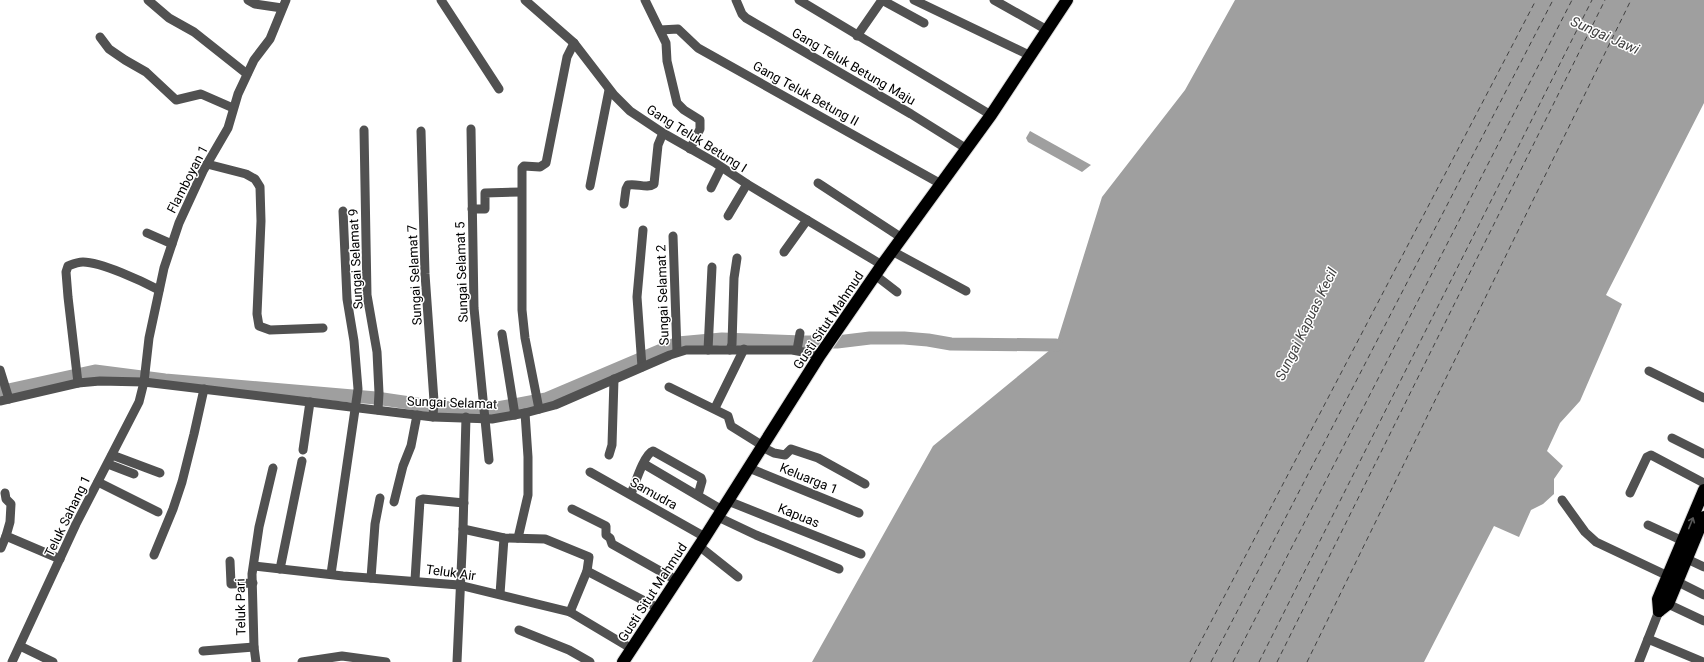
<svg xmlns="http://www.w3.org/2000/svg" width="1704" height="662" viewBox="0 0 1704 662" font-family="Roboto,sans-serif">
<rect width="100%" height="100%" fill="#fff"/>
<g fill="#9f9f9f">
<path d="M 1235,0 L 1704,0 L 1704,103 L 1606,295 L 1622,304 L 1580,401 L 1560,423 L 1547,451 L 1563,466 L 1554,479 L 1554,494 L 1543,504 L 1531,510 L 1519,537 L 1494,526 L 1424,662 L 812,662 L 933,446 L 1056,345 L 1102,197 L 1185,90 Z"/>
<path d="M 1030,131 L 1091,165 L 1082,172 L 1028,142 L 1026,138 Z"/>
</g>
<g fill="none" stroke-linecap="round" stroke-linejoin="round">
<path stroke="#9f9f9f" stroke-width="13" d="M 0,392 L 95,371 L 165,380 L 376,398 L 437,407 L 487,410 L 546,399 L 678,343 L 722,339 L 802,342 L 837,342 L 870,338 L 904,338 L 928,340 L 951,344 L 1056,345"/>
<g stroke="#404040" stroke-width="1" stroke-dasharray="5 4" stroke-linecap="butt">
<path d="M 1190,662 L 1536,0"/>
<path d="M 1211,662 L 1553,0"/>
<path d="M 1233,662 L 1572,0"/>
<path d="M 1259,662 L 1592,0"/>
<path d="M 1277,662 L 1605,0"/>
<path d="M 1307,662 L 1631,0"/>
</g>
<defs>
<g id="highway">
<path d="M 1659,611 L 1658,599 L 1704,490"/>
<path d="M 1659,611 L 1668,604 L 1704,517"/>
<path d="M 623,662 L 705,537 L 820,355 L 882,265 L 991,115 L 1067,0"/>
</g>
</defs>
<use href="#highway" stroke="#dbdbdb" stroke-width="14"/>
<g stroke="#515151" stroke-width="9">
<path d="M 148,0 L 169,18 L 194,32 L 247,74"/>
<path d="M 248,0 L 255,4 L 282,8"/>
<path d="M 441,0 L 499,89"/>
<path d="M 525,0 L 574,43 L 614,95 L 630,111 L 663,133 L 714,162 L 747,184 L 882,265"/>
<path d="M 645,0 L 666,43 L 667,61 L 677,103 L 684,110 L 700,120 L 700,129 L 690,149"/>
<path d="M 736,0 L 742,14 L 746,18 L 911,114 L 967,149"/>
<path d="M 799,0 L 991,115"/>
<path d="M 882,0 L 924,23"/>
<path d="M 914,0 L 1029,55"/>
<path d="M 994,0 L 1047,30"/>
<path d="M 660,30 L 678,29 L 698,48 L 941,184"/>
<path d="M 857,36 L 882,0"/>
<path d="M 100,37 L 109,49 L 125,60 L 146,72 L 176,100 L 201,94 L 233,108"/>
<path d="M 471,129 L 474,308 L 489,460"/>
<path d="M 364,130 L 367,295 L 377,352 L 379,393 L 378,410"/>
<path d="M 421,131 L 425,274 L 434,401 L 433,417"/>
<path d="M 207,164 L 246,174 L 255,179 L 260,187 L 261,221 L 257,314 L 259,326 L 270,330 L 323,328"/>
<path d="M 818,183 L 902,238"/>
<path d="M 590,186 L 609,90"/>
<path d="M 711,188 L 721,168"/>
<path d="M 624,204 L 626,189 L 628,185 C 637,183 647,189 654,184 L 658,145 L 663,133"/>
<path d="M 472,209 L 485,209 L 485,193 L 521,192"/>
<path d="M 728,216 L 747,184"/>
<path d="M 147,233 L 172,244"/>
<path d="M 673,236 L 677,352"/>
<path d="M 892,251 L 966,291"/>
<path d="M 784,252 L 807,220"/>
<path d="M 875,275 L 897,292"/>
<path d="M 502,334 L 515,415"/>
<path d="M 708,350 L 712,267"/>
<path d="M 730,350 L 732,344 L 734,278 L 737,258"/>
<path d="M 797,350 L 800,333"/>
<path d="M 642,367 L 637,297 L 643,230"/>
<path d="M 0,370 L 9,399"/>
<path d="M 1649,371 L 1704,398"/>
<path d="M 78,383 L 68,297 L 66,272 L 68,266 C 73,264 77,262 83,262 C 101,262 142,281 159,290"/>
<path d="M 669,387 L 728,416 L 731,426 L 763,446"/>
<path d="M 0,401 L 78,383 L 100,381 L 144,382 L 433,417 L 492,419 L 525,413 L 555,405 L 670,355 L 686,350 L 792,350 L 820,355"/>
<path d="M 715,408 L 744,349"/>
<path d="M 539,409 L 525,338 L 522,310 L 522,168 L 524,166 L 540,167 L 546,163 L 567,57 L 574,43"/>
<path d="M 1672,438 L 1704,454"/>
<path d="M 762,447 L 774,453 L 785,455 L 791,449 L 818,458 L 865,484"/>
<path d="M 303,450 L 310,402"/>
<path d="M 112,455 L 160,473"/>
<path d="M 609,455 L 612,445 L 614,379"/>
<path d="M 108,464 L 134,474"/>
<path d="M 644,464 L 722,510"/>
<path d="M 749,468 L 859,513"/>
<path d="M 590,472 L 705,537"/>
<path d="M 98,482 L 158,512"/>
<path d="M 5,493 L 6,499 L 11,504 L 10,522 L 6,536 L 60,559"/>
<path d="M 1630,493 L 1647,457 L 1651,455 L 1704,483"/>
<path d="M 631,494 C 635,484 644,454 653,451 L 701,478 L 702,481 L 698,495"/>
<path d="M 1562,500 L 1585,532 L 1596,542 L 1668,576"/>
<path d="M 728,501 L 861,554"/>
<path d="M 394,502 L 403,466 L 411,446 L 417,415"/>
<path d="M 572,509 L 606,526 L 606,535 L 610,538 L 612,544 L 676,580"/>
<path d="M 718,517 L 756,535 L 839,569"/>
<path d="M 1648,525 L 1683,541"/>
<path d="M 463,529 L 504,538 L 545,539 L 589,557 L 587,571 L 570,612"/>
<path d="M 518,538 L 528,495 L 528,457 L 525,413"/>
<path d="M 699,546 L 738,577"/>
<path d="M 1,548 L 6,536"/>
<path d="M 154,555 L 173,509 L 182,482 L 194,434 L 204,389"/>
<path d="M 1687,559 L 1704,567"/>
<path d="M 230,561 L 231,584 L 253,583"/>
<path d="M 254,566 L 343,576 L 459,585 L 570,612 L 632,649"/>
<path d="M 280,569 L 302,461"/>
<path d="M 587,571 L 658,608"/>
<path d="M 331,574 L 358,389 L 354,341 L 347,299 L 343,211"/>
<path d="M 371,578 L 375,524 L 380,498"/>
<path d="M 415,580 L 420,500 L 423,499 L 464,503"/>
<path d="M 1678,582 L 1704,595"/>
<path d="M 500,594 L 504,538"/>
<path d="M 1668,604 L 1704,621"/>
<path d="M 519,630 L 569,650 L 590,662"/>
<path d="M 1648,639 L 1703,662"/>
<path d="M 20,646 L 53,662"/>
<path d="M 203,651 L 254,647"/>
<path d="M 12,662 L 76,524 L 139,402 L 144,382 L 149,338 L 164,268 L 179,223 L 203,171 L 228,128 L 238,94 L 254,60 L 270,39 L 286,0"/>
<path d="M 256,662 L 254,647 L 252,574 L 259,527 L 273,468"/>
<path d="M 302,662 L 342,656 L 386,662"/>
<path d="M 457,662 L 463,529 L 466,417"/>
<path d="M 1639,662 L 1659,611"/>
</g>
<use href="#highway" stroke="#000" stroke-width="12"/>
</g>
<defs><path id="oneway-shaft" d="M-6 0H5M1.5-3L5.5 0L1.5 3" fill="none" stroke-width="1.6" stroke-linecap="round" stroke-linejoin="round"/></defs>
<use stroke="#595959" href="#oneway-shaft" transform="translate(1691 523) rotate(-68)"/>
<g text-anchor="middle" stroke-width="3" stroke-linejoin="round" paint-order="stroke">
<g font-size="13" fill="#000" stroke="#fff">
<text transform="translate(854 66) rotate(30)" y="5">Gang Teluk Betung Maju</text>
<text transform="translate(806 93) rotate(29)" y="5">Gang Teluk Betung II</text>
<text transform="translate(697 138) rotate(32)" y="5">Gang Teluk Betung I</text>
<text transform="translate(187 179) rotate(-63)" y="5">Flamboyan 1</text>
<text transform="translate(355 259) rotate(-93)" y="5">Sungai Selamat 9</text>
<text transform="translate(461 272) rotate(-92)" y="5">Sungai Selamat 5</text>
<text transform="translate(414 275) rotate(-93)" y="5">Sungai Selamat 7</text>
<text transform="translate(662 295) rotate(-92)" y="5">Sungai Selamat 2</text>
<text transform="translate(828 320) rotate(-56)" y="5">Gusti Situt Mahmud</text>
<text transform="translate(452 402) rotate(2)" y="5">Sungai Selamat</text>
<text transform="translate(809 478) rotate(22)" y="5">Keluarga 1</text>
<text transform="translate(654 493) rotate(29)" y="5">Samudra</text>
<text transform="translate(799 515) rotate(22)" y="5">Kapuas</text>
<text transform="translate(67 516) rotate(-64)" y="5">Teluk Sahang 1</text>
<text transform="translate(451 572) rotate(8)" y="5">Teluk Air</text>
<text transform="translate(652 592) rotate(-57)" y="5">Gusti Situt Mahmud</text>
<text transform="translate(240 607) rotate(-91)" y="5">Teluk Pari</text>
</g>
<g font-size="14" font-style="italic" fill="#404040" stroke="#fff">
<text transform="translate(1605 35) rotate(24)" y="5">Sungai Jawi</text>
<text transform="translate(1306 324) rotate(-64)" y="5">Sungai Kapuas Kecil</text>
</g>
</g>
</svg>
